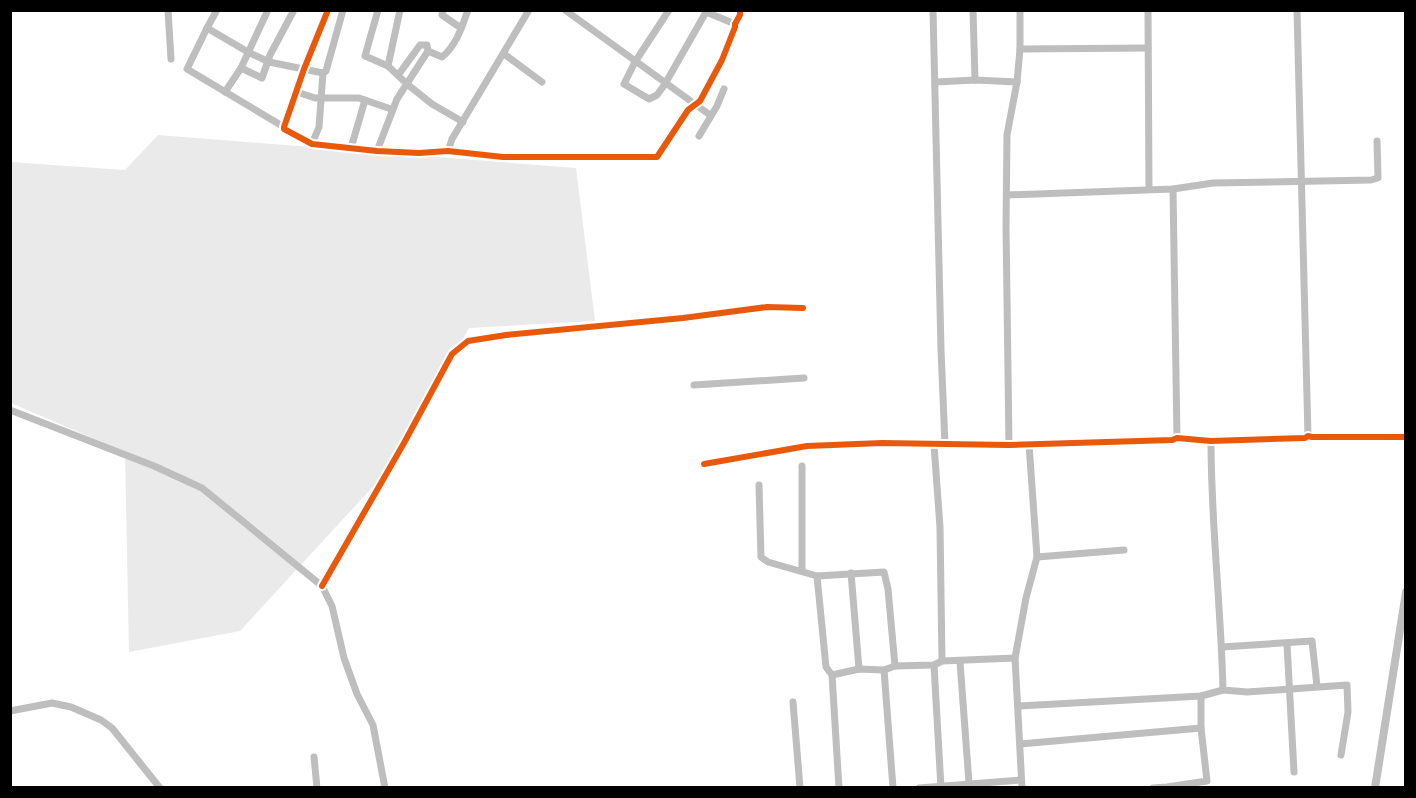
<svg xmlns="http://www.w3.org/2000/svg" width="1416" height="798" viewBox="0 0 1416 798" font-family="'Asap Condensed',sans-serif">
<rect width="100%" height="100%" fill="#fff"/>
<path fill="#eaeaea" d="M 158,135 L 576,168 L 595,321 L 469,328 L 393,465 L 240,631 L 129,652 L 125,452 L 11,403 L 10,162 L 125,170 Z"/>
<g fill="none" stroke-linecap="round" stroke-linejoin="round">
<g stroke="#bebebe" stroke-width="7">
<path d="M 168,10 L 171,59"/>
<path d="M 217,10 L 207,28 L 187,69 L 284,127"/>
<path d="M 328,10 L 304,69 L 284,127 L 284,129 L 312,144 L 377,151 L 419,153 L 448,151 L 503,157 L 657,157 L 688,110 L 700,101 L 722,60 L 735,27 L 735,24 L 740,15 L 740,10"/>
<path d="M 378,10 L 365,56 L 388,66 L 407,84 L 432,104 L 463,122"/>
<path d="M 443,10 L 442,15 L 461,28"/>
<path d="M 565,10 L 710,115"/>
<path d="M 669,10 L 635,62 L 624,84 L 649,99 L 657,95 L 665,84 L 706,12 L 735,24"/>
<path d="M 933,10 L 941,349 L 945,445"/>
<path d="M 973,10 L 975,80"/>
<path d="M 1148,10 L 1149,189"/>
<path d="M 1297,10 L 1308,436"/>
<path d="M 207,28 L 248,52 L 269,62 L 323,73"/>
<path d="M 1020,49 L 1148,48"/>
<path d="M 428,51 L 442,57 C 456,46 462,27 468,10"/>
<path d="M 504,54 L 542,82"/>
<path d="M 388,66 L 400,10"/>
<path d="M 241,68 L 262,78 L 270,55 L 294,10"/>
<path d="M 936,82 L 975,80 L 1017,82"/>
<path d="M 225,92 L 241,68 L 267,12"/>
<path d="M 297,92 L 315,98 L 359,98 L 391,109"/>
<path d="M 699,136 L 717,106 L 724,89"/>
<path d="M 312,144 L 319,127 L 323,73 L 326,71 L 343,10"/>
<path d="M 351,148 L 365,100"/>
<path d="M 377,151 L 397,99 L 428,51 L 427,45 L 420,45 L 399,74"/>
<path d="M 448,151 L 452,139 L 529,10"/>
<path d="M 1173,189 L 1177,438"/>
<path d="M 1007,195 L 1173,189 L 1213,183 L 1371,180 L 1378,178 L 1377,141"/>
<path d="M 694,385 L 804,378"/>
<path d="M 10,410 L 154,466 L 202,488 L 322,586 L 332,606 L 344,658 L 357,694 L 373,725 L 385,788"/>
<path d="M 1211,441 C 1211,524 1221,607 1223,690 L 1247,692 L 1347,685 L 1348,712 L 1341,755"/>
<path d="M 934,445 L 940,527 L 942,661"/>
<path d="M 1009,445 L 1006,226 L 1007,135 L 1017,82 L 1020,49 L 1020,10"/>
<path d="M 704,464 L 807,446 L 882,443 L 1009,445 L 1172,440 L 1177,438 L 1211,441 L 1305,438 L 1308,436 L 1312,437 L 1406,437"/>
<path d="M 802,466 L 802,571"/>
<path d="M 759,485 L 761,557 L 768,562 L 817,576 L 884,572 L 888,589 L 895,666"/>
<path d="M 1037,557 L 1124,550"/>
<path d="M 851,573 L 859,669"/>
<path d="M 817,576 L 826,667 L 832,675 L 839,788"/>
<path d="M 322,586 L 404,443 L 452,354 L 468,341 L 506,335 L 683,318 L 767,307 L 803,308"/>
<path d="M 1287,644 L 1294,772"/>
<path d="M 1222,647 L 1312,641 L 1317,686"/>
<path d="M 960,662 L 969,783"/>
<path d="M 934,665 L 941,788"/>
<path d="M 884,670 L 893,788"/>
<path d="M 832,675 L 859,669 L 884,670 L 895,666 L 934,665 L 942,661 L 1015,658"/>
<path d="M 793,702 L 800,788"/>
<path d="M 1019,706 L 1201,696 L 1223,690"/>
<path d="M 10,711 L 52,703 L 71,707 L 101,720 L 112,728 L 160,788"/>
<path d="M 1020,744 L 1201,728"/>
<path d="M 314,757 L 317,788"/>
<path d="M 919,788 L 1020,780"/>
<path d="M 1022,788 L 1015,658 L 1026,598 L 1037,557 L 1029,444"/>
<path d="M 1153,788 L 1167,787 L 1207,781 L 1201,728 L 1201,696"/>
</g>
<path stroke="#bebebe" stroke-width="8" d="M 1375,788 L 1406,592"/>
<defs>
<g id="cycleway">
<path d="M 328,10 L 304,69 L 284,127 L 284,129 L 312,144 L 377,151 L 419,153 L 448,151 L 503,157 L 657,157 L 688,110 L 700,101 L 722,60 L 735,27 L 735,24 L 740,15 L 740,10"/>
<path d="M 704,464 L 807,446 L 882,443 L 1009,445 L 1172,440 L 1177,438 L 1211,441 L 1305,438 L 1308,436 L 1312,437 L 1406,437"/>
<path d="M 322,586 L 404,443 L 452,354 L 468,341 L 506,335 L 683,318 L 767,307 L 803,308"/>
</g>
</defs>
<use href="#cycleway" stroke="#fff" stroke-width="10"/>
<use href="#cycleway" stroke="#e8590c" stroke-width="6"/>
</g>
<rect width="1416" height="798" fill="none" stroke="#000000" stroke-width="24"/>
</svg>
